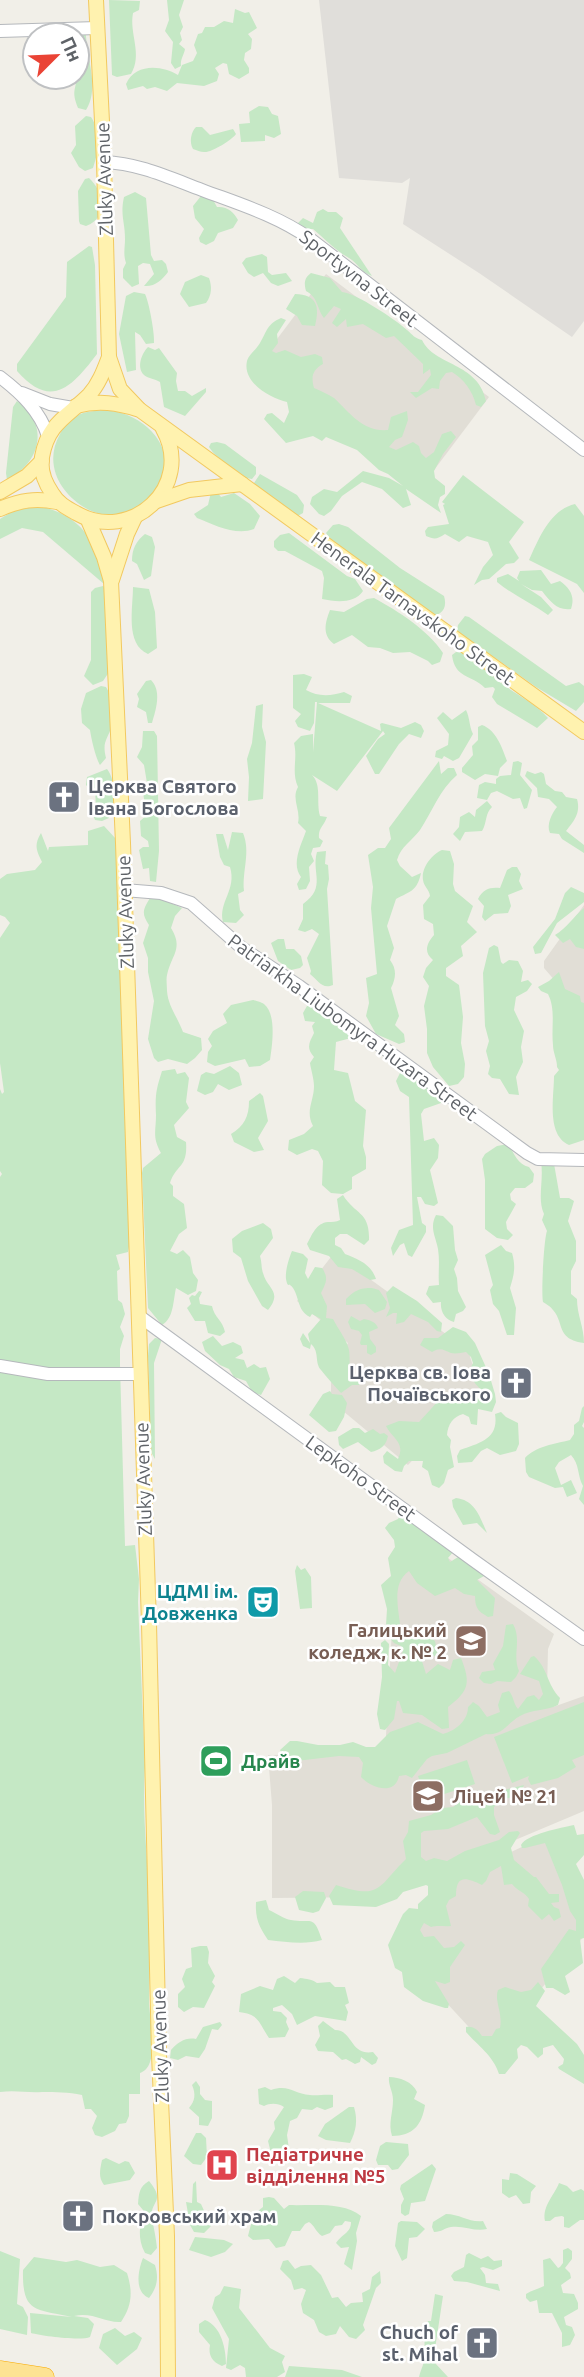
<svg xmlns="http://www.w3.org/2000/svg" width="584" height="2377" viewBox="0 0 584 2377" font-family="Ubuntu,sans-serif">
<rect width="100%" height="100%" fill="#f1efe8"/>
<path fill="#e0deda" d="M 319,0 L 584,0 L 584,321 L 572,337 L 479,273 L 403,224 L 410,178 L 402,183 L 339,178 Z"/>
<g fill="#e1ded6">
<path d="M 326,274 L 489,397 L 419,490 L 256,367 Z"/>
<path d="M 584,905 L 584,1019 L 582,1012 L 544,968 L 544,961 Z"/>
<path d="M 334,1253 L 468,1350 L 480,1389 L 408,1465 L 331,1401 L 331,1368 L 348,1343 L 297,1301 Z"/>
<path d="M 398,1522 L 554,1634 L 548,1649 L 547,1690 L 553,1707 L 584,1696 L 584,1811 L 380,1897 L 272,1898 L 272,1805 L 268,1755 L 399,1753 L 385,1753 Z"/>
<path d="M 547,1835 L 584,1936 L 491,2051 L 406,1959 L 414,1919 L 454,1879 Z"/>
</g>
<g fill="#c5e8c5">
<path d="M 109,0 L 140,1 L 139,10 L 133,13 C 129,34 143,54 131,74 L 117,77 L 112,75 Z"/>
<path d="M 167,0 L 184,0 L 179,15 L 183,27 L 180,33 L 182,40 L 179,44 L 185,49 C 184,55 180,59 181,66 L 175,69 L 171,63 L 173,42 L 165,31 L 169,20 Z"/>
<path d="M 235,9 L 245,13 L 249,12 L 257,28 L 248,34 L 252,39 L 251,49 L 245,53 L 244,60 L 249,68 L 249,73 L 239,79 L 229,74 L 227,64 L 223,63 L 215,68 L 219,74 L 217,81 L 204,86 L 177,83 L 167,91 L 155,87 L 147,89 L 143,86 L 128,90 L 126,84 C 135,63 162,65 178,75 L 182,65 L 193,61 L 197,53 L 194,45 L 198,34 L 202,33 L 205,27 L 214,27 L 224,21 L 233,23 Z"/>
<path d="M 69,28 L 84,30 C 87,36 86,41 87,47 C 90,68 98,91 86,110 L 78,108 C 71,90 76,91 77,75 C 78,62 77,48 77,35 L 69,35 Z"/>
<path d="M 259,106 L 268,107 L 272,114 L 278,116 L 281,134 L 274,138 L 265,135 L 265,141 L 241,142 L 239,124 L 250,123 L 249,112 Z"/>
<path d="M 86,116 L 91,117 C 101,132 99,151 93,168 L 85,171 L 79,167 L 71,153 L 76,145 L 75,126 Z"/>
<path d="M 196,127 L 202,127 L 210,135 L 233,129 L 236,134 C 232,140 211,153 204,152 C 200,152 197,150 193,149 C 189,142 191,132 196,127 Z"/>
<path d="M 89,178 C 104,192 109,217 86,226 L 80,224 L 79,221 L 78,191 L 85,179 Z"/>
<path d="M 135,192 L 146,198 L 151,255 L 154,261 L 162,260 L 166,264 L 168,272 C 162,280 155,287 144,286 L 154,274 L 150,264 L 143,263 L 138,266 L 139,284 L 132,287 L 123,278 L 123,269 L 126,263 C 123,254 125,248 125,239 C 125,222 120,215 124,197 Z"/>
<path d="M 201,196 L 212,198 L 217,207 C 227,206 234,212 238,220 L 233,228 L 218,233 L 214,241 L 206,245 L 200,242 L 199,238 L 204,229 L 195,218 L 193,206 Z"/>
<path d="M 323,209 L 328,212 L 336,212 L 343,218 L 340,228 L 372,276 C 359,271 359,264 349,258 C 336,251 325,239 313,229 L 303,229 L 297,224 L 303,218 L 313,223 L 317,212 Z"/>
<path d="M 89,246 L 92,247 L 95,265 L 97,354 C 72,387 51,410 17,371 L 17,364 L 66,297 L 67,262 Z"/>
<path d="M 262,254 L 267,257 L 268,272 L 272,275 L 286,273 L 292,281 L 278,286 L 271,283 L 263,273 L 254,277 L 248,273 L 242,263 L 246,258 Z"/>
<path d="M 311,273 L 330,278 L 342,292 C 356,293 396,320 407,330 C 413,335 414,338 422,340 C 434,366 478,362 486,401 L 481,407 L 476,405 C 473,392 464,379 452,372 L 446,373 L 440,381 L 439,389 L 432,388 L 416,398 L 410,392 L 418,392 L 431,375 L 430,369 L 423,374 L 423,364 L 394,336 L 386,338 L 363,324 L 347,327 L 346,319 L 337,327 L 332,323 L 341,309 L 334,306 L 324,318 C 317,309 318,297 306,291 C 304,283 304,278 311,273 Z"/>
<path d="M 201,275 L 209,278 C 212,286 212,295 206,303 L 189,307 L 180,294 L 185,282 Z"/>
<path d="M 134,292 L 145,294 C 149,302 155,334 154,343 L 146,344 L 140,335 L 135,332 L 136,370 L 127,372 L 119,334 L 126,296 Z"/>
<path d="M 295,294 C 317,295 320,306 315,326 L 302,325 L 297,316 L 286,309 Z"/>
<path d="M 281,318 L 286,320 L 277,334 L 278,343 L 272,351 L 276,353 L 285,350 L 301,357 L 315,354 L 322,357 L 323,364 C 312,370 311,377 314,388 C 321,391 328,394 334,398 C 351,414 363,432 388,430 L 391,417 L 407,411 L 408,420 L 402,437 L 395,440 L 389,447 L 396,450 L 413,442 L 419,446 L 421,453 L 426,458 L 434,452 L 442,434 L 451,431 L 456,437 L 443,454 L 434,471 L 435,478 L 445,486 L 445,494 L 440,497 L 438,505 L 441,513 L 406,489 L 411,505 L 403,508 L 382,489 L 362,482 L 342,496 L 331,511 L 324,516 L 319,514 L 310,504 L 312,497 L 324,489 L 337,492 L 363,471 L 389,478 L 403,486 L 388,474 L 379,470 L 357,450 L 326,437 L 322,441 L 313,436 L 286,443 L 264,419 L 267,414 L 272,413 L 284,423 L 289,412 L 287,402 C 271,398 242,383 247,361 C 249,354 256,350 260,343 C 267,331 267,324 281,318 Z"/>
<path d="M 148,347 L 155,350 L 159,348 L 177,373 L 176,381 L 178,391 L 185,391 L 192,396 L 206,388 L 206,392 L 185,416 L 164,407 L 160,382 C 155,379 147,378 144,375 C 136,367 142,353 148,347 Z"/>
<path d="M 17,401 C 50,425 41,462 7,480 L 6,473 L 13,407 Z"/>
<path d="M 104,410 C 154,413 190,464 144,502 C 136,508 126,515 115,516 C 107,517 96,513 89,510 C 60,495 43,464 60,434 C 64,426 69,418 78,415 C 86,411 95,411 104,410 Z"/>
<path d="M 217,442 L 225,444 L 256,467 L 256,474 L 252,479 L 246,478 C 234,467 218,461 209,447 L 211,443 Z"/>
<path d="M 260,474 L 297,495 L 304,505 L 303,513 L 296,517 L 280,507 L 273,498 L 259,490 L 254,483 Z"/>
<path d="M 463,475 L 524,522 L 509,542 L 519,558 L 514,563 L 506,564 L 489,579 L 482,580 L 474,585 L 483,567 L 493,555 L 488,542 L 467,536 L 459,542 L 445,534 C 437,539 435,540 426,536 L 425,531 L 428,527 L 449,524 L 443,505 L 445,504 L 442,502 Z"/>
<path d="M 211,492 L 217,492 L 221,497 L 234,493 L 250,504 L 260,516 L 254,529 C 236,536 214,525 197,518 L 194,514 L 208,505 Z"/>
<path d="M 575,504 L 584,516 L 584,593 L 577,584 L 529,560 C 539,538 550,510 575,504 Z"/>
<path d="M 39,506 C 83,516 97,542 104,584 L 43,532 L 22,528 L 0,539 L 0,519 L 18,508 Z"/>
<path d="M 339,524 L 348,527 L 400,568 L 444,596 C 447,606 444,613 434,616 L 336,547 L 326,533 L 333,525 Z"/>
<path d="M 289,533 L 347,576 L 355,579 L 363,591 C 354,604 336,602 322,599 L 324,578 L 322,571 L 285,551 L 278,551 L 274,547 L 274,541 L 280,535 Z"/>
<path d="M 145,534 L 152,537 L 155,547 L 151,576 L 144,580 L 137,564 L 132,561 C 132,549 136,541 145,534 Z"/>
<path d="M 541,570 L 551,584 L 560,581 C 571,589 575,597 571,609 C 557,611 550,601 542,591 L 532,590 L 521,584 L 541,597 L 553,610 L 548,615 C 531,603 513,595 497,582 L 497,578 L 508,574 L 519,581 L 517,578 L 520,571 Z"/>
<path d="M 103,586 L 109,591 L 113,666 L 103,681 L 93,685 L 84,676 L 91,660 L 91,592 L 95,588 Z"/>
<path d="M 133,587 L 149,589 L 155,612 L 157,648 L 148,654 C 125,644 133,608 133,587 Z"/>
<path d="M 374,598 C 398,611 428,630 443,653 L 440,662 L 432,665 L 428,661 L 410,652 L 393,653 L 380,648 L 368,647 L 352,635 L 334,644 C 322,635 325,623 330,610 L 344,612 L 367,599 Z"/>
<path d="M 465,616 L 469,617 L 566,686 L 579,682 L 584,686 L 584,702 L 576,711 L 536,687 L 457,631 L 458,625 Z"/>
<path d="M 456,652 C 474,652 487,671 500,682 C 516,695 534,702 548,718 L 537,728 L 497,704 L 492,697 L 495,689 L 493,687 L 485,688 C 471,674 455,679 452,655 Z"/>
<path d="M 304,674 L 312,677 L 306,690 C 318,697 331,696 344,692 L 352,696 L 350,703 L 318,703 L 381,731 L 380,724 L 382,723 L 401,728 L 415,722 L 421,725 L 424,731 L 421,738 L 409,734 L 399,744 L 379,774 L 375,774 L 366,756 L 378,739 L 385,734 L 383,731 L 337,791 L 312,775 C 322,785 316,802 320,816 L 327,817 C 324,826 318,828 319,838 L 323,841 L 320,847 L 313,848 L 311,854 L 314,861 L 309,867 L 310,881 L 306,889 L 299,890 L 297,884 L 301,877 C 291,864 301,845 306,831 L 298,823 C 301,810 291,799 298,787 C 291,771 298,759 294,743 L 301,736 L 313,734 L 313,752 L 317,702 L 315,702 L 314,723 L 310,731 L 298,727 L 295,721 L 301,714 L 293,708 L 293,675 Z"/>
<path d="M 151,680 C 162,691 156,710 152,723 L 148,723 L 146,712 L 137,707 L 139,699 L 137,694 L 146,681 Z"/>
<path d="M 101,686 L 106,687 C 112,697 116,714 112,726 C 107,740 102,742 106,758 L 100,765 C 96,759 91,738 90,730 L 82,723 L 81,709 L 86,693 Z"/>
<path d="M 263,704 L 262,727 L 266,742 L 263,799 L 248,801 L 249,777 L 247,759 L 252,743 L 256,706 Z"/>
<path d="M 466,710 C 470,718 469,726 473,734 L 459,758 L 453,761 L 444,756 L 442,759 L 435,757 L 436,751 L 448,745 L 449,734 L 437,718 L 443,712 L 452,720 Z"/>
<path d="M 482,725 C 496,730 502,747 507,761 L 500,768 L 498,776 L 485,774 L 475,780 L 462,772 L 462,768 L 473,755 L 472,746 L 478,740 L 478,727 Z"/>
<path d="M 143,731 L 154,731 L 157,736 L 159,851 L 156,882 L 150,881 L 149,868 L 143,869 L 139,850 L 143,847 L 149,847 L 148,841 L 141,836 L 140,821 L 147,815 L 143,793 L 148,789 L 144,765 L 137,757 L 142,747 Z"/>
<path d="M 439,761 L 441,774 L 448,768 L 454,768 L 457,775 C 440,789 432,812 420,830 C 412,841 401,846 397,860 L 400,866 L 412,877 L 421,873 C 417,891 411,891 396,899 L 387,926 L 394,948 L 390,960 C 397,969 396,978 391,988 L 399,1016 L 395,1025 L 404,1034 L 405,1042 L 399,1044 L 376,1034 L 366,1016 L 369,1003 L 366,978 L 377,974 L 371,908 L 373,887 L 368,855 L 378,848 L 385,848 L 391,839 L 389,828 Z"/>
<path d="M 518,761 L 522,763 L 520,775 L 532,790 L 527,808 L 524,809 L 520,798 L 513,799 L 497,791 L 491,793 L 487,800 L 477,798 L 479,785 L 485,782 L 496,784 L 496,779 L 500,776 L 511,775 L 513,762 Z"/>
<path d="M 107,769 C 117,782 115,804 109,818 L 102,821 L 95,820 L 93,815 L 96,807 L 95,789 L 89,788 L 86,785 L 87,777 Z"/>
<path d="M 527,771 L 535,774 L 541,772 L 544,774 L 546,784 L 555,791 L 562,792 L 566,797 L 577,799 C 581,813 574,821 566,831 L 584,845 L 584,853 L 562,839 L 559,834 L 550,833 C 546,825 552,813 557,807 L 549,799 L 538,797 L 537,788 L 525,776 Z"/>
<path d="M 487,801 L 492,807 C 485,813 487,823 482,831 L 465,832 L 460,841 L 453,834 L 459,827 L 460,817 L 469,812 L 475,817 L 476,810 Z"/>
<path d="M 104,826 L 116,839 L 126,1024 L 123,1044 L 127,1084 L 130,1241 L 128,1252 L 116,1255 L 120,1269 L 117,1271 L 118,1300 L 122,1303 L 125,1314 L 120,1327 L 124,1336 L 120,1349 L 120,1365 L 125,1546 L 135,1545 L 139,1579 L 138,1602 L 145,1766 C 142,1812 147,1856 150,1901 C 152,1935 149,1969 149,2003 C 150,2020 156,2047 150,2062 C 148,2068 145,2071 140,2073 L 140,2094 L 129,2094 L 129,2116 L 126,2123 L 119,2124 L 115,2131 L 102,2137 L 95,2135 L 92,2128 L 97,2116 L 91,2109 L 85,2109 L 82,2095 C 68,2092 56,2092 42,2092 C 27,2093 16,2090 0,2092 L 0,1177 L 2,1174 L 0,1171 L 0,1089 L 2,1094 L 4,1092 L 0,1063 L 0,938 L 10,923 L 5,917 L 0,915 L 0,879 L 7,874 L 35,870 L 42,862 C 36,850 34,845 41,833 L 48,851 L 49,847 L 88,845 L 88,831 Z"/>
<path d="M 232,832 L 243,833 C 251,853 242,870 244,891 L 238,894 L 240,910 L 244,915 L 236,923 L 223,922 C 218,902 237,890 230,867 L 224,865 L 220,857 L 216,834 L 223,834 L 228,850 Z"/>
<path d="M 442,850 L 450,851 L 454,864 L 453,884 L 455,891 L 473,906 L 467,922 L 477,932 L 461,946 L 463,956 L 446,968 L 446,976 L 459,985 L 463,1017 L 461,1043 L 465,1064 L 464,1077 L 458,1084 L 449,1086 L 433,1067 L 427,1053 L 427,1029 L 424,1006 L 429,986 L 423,977 L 426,968 L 433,960 C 423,952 427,943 434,935 L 433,924 L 424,919 L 423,905 L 430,896 C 429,889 424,887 423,880 C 421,868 432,854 442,850 Z"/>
<path d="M 326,851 L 325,864 L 328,865 L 329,879 L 327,889 L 333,985 C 322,990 318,980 310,974 L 311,971 L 307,958 L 319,934 L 312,929 L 305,932 L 298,930 L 303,919 L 303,904 C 327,887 311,873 317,852 Z"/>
<path d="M 512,867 L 517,867 L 521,874 L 519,881 L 523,889 L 508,895 L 511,906 L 508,913 L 494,914 L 485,921 L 482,917 L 484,906 L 478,899 C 483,889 490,887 500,888 L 507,870 Z"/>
<path d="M 571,887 L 584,893 L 584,902 L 557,923 L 541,953 L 535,954 L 533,947 L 555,919 L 565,893 Z"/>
<path d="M 152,895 L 182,908 L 175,916 L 171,928 C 184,949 171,955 167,975 C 166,979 167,986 167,991 C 168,1006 178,1018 183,1032 L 201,1038 L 202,1050 L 195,1058 L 187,1064 L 168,1059 L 158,1062 L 154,1058 L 148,1039 L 154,1001 L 148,972 L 148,958 L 143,943 L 149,925 C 140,912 144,908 152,895 Z"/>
<path d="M 584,908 L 584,949 L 576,947 L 570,939 L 563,943 L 555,935 C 567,928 573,917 584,908 Z"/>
<path d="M 278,939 L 284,939 L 286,949 L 294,949 L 301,956 L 303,965 L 300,968 L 291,970 L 278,961 L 271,943 Z"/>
<path d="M 494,945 L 498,947 L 501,962 L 503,964 L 509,960 L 518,961 L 523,971 L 521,982 L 528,980 L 532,984 L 527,991 L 516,997 L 514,1010 L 524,1031 L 521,1047 L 523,1062 L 516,1077 L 519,1095 L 509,1094 L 500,1079 L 492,1078 L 488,1074 L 490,1066 L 486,1051 L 489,1041 L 485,1026 L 483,973 L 489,948 Z"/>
<path d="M 559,972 L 565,989 L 580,996 L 581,1002 L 584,1003 L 584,1140 L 569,1145 C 546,1135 554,1097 554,1076 L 559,1070 L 557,1067 C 557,1059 553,1053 553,1045 C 551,1027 556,1010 548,994 L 541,991 L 538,987 L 549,981 Z"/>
<path d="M 253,1000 C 254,1000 264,1003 264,1004 C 277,1014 272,1046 270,1060 L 260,1066 L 249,1067 L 245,1059 L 215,1066 L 207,1062 L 208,1052 L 212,1046 L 208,1039 L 213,1031 L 227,1023 L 223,1014 L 231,1005 Z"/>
<path d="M 319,1004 L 351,1027 L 351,1038 L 336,1042 L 334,1070 L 348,1073 L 355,1101 L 366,1110 L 363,1146 L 366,1157 L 366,1169 L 352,1177 L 352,1189 L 343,1194 L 331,1193 L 322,1185 L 323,1161 L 318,1151 L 312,1149 L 297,1155 L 288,1150 L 289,1140 L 304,1134 L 313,1126 C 305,1111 314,1101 314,1086 C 314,1079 311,1070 310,1063 L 314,1057 C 306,1048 309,1043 314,1033 L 312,1026 L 315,1022 L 305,1021 L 303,1013 L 307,1006 Z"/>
<path d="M 230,1066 L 239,1073 L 242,1085 L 229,1090 L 218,1084 L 213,1092 L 205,1095 L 197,1091 L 201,1075 L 206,1072 L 214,1074 Z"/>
<path d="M 175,1069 L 177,1074 L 185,1072 L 189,1078 L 186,1102 L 189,1108 L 174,1125 L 177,1137 L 186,1142 C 188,1168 176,1164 170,1183 L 173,1186 L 173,1196 L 184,1204 L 187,1228 L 179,1234 L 170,1251 L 177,1254 L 183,1250 L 190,1257 L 193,1273 L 198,1280 L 196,1291 L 188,1295 L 176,1288 C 173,1301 174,1318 162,1325 L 148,1308 L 142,1173 L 143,1168 L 161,1153 C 152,1137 156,1131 156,1115 C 155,1095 156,1090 162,1071 Z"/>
<path d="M 404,1071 L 417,1080 L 418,1087 L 435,1087 L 445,1094 L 441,1103 L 424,1109 L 421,1114 L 424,1141 L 434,1138 L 439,1145 L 438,1158 L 430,1170 L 438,1203 L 434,1206 L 425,1204 L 421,1197 L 417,1197 L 422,1223 L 426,1226 L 426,1232 L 412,1257 L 408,1255 L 404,1243 L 400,1245 L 393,1256 L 391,1248 L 399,1230 L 413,1225 L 409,1097 L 400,1091 L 396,1081 L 400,1073 Z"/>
<path d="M 260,1093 L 263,1096 L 268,1121 L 258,1138 L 264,1150 L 254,1152 L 234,1142 L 231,1134 C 244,1126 249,1117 249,1101 Z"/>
<path d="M 508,1144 C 514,1153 518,1165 529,1167 L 534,1174 L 533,1182 L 525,1188 L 515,1188 L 510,1194 L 511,1200 L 516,1204 L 506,1222 L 507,1229 L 513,1235 L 508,1240 L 497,1238 L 485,1229 L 485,1180 L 482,1159 L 485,1154 L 497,1146 Z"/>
<path d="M 553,1158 L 560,1198 L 569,1198 L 574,1201 L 568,1221 L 576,1241 L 576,1261 L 571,1271 L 571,1294 L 577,1299 C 577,1315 584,1327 584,1343 C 550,1338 570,1317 543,1302 C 541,1293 544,1239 547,1231 L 542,1220 L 544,1214 C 537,1199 544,1180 541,1162 Z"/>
<path d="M 343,1195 C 355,1215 370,1211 369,1240 L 364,1245 L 347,1234 L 340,1234 L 335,1238 L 335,1245 L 341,1248 L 345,1254 C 358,1259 371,1264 376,1279 L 370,1280 L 352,1269 L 338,1267 L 329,1256 L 310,1250 L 307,1244 C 312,1235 316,1223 328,1222 C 332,1222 336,1222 340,1220 L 337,1199 Z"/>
<path d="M 436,1215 L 443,1216 L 453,1226 L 455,1250 L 458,1260 L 454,1269 L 457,1278 L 458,1291 L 466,1307 L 463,1311 L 456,1314 L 454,1322 C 445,1320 440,1311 441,1302 L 433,1303 L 426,1294 L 429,1286 L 439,1285 C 438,1273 440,1261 438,1249 C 436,1237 429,1228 436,1215 Z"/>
<path d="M 263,1223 L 271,1229 L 273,1238 L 260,1256 C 262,1262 261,1268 263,1273 C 267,1289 283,1291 268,1310 L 262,1306 L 248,1281 L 241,1258 L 233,1252 L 232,1239 L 242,1231 Z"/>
<path d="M 501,1245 L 506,1251 L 512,1253 C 516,1267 514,1275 510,1288 L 516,1308 L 514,1335 L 507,1335 L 499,1311 L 493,1304 L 490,1290 L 493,1285 L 485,1255 Z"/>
<path d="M 292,1251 L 303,1254 L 308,1259 L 305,1273 L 308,1279 L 315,1267 L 322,1268 C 329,1278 326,1283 321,1293 L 327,1306 L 326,1318 L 333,1319 C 338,1329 347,1340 349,1350 C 351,1364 346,1371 360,1380 L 359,1385 L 352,1385 L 341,1393 C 334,1385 327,1378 321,1370 C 314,1362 320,1352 311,1344 L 310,1349 L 303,1346 L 300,1339 L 303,1333 L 310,1343 L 308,1334 L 321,1319 L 312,1314 L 310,1317 C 297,1310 300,1299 293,1288 C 288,1281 288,1289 286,1279 C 285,1271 289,1258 292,1251 Z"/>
<path d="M 393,1286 L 417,1301 L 442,1323 L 441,1332 L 437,1331 L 428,1322 L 411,1314 L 404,1322 L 396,1324 L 397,1313 L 393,1313 L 386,1317 L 390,1308 L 386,1293 Z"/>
<path d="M 372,1288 L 379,1290 L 387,1302 L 385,1309 L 375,1313 L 365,1304 L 346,1305 L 346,1299 C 355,1290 360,1288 372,1288 Z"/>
<path d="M 199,1291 L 202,1292 L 199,1298 L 200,1304 L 212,1306 C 214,1317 223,1321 225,1332 L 220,1336 L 208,1333 L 205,1321 L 195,1321 L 187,1308 L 191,1304 L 189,1298 L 192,1295 L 195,1296 Z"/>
<path d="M 351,1316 L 360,1321 L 364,1319 C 370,1320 376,1322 378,1328 L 369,1332 L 370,1339 L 376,1347 L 376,1352 L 371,1355 L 367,1353 L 367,1345 L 361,1345 L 360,1343 L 362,1335 L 359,1331 L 351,1329 L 348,1322 Z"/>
<path d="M 453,1327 L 466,1332 L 475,1343 L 489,1374 L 495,1394 L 496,1402 L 492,1412 L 478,1409 L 477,1425 L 471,1424 L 469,1417 L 463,1414 C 453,1417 448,1424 447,1435 L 451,1440 L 450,1447 L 454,1467 L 448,1470 L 444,1483 L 439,1488 L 432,1485 L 428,1471 L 422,1467 L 423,1461 L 409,1461 L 404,1466 L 402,1472 L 395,1471 L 384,1463 L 383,1456 L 387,1451 L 398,1459 C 406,1443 392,1438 386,1426 L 399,1421 L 419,1422 L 441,1398 L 468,1403 L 474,1399 L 481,1398 L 483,1392 C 475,1383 466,1376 473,1363 L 471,1357 L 466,1352 C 461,1353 455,1354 451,1353 C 443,1350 441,1347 432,1352 L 420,1345 L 424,1338 L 438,1338 Z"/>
<path d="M 213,1336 L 222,1346 L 233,1342 L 241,1346 L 243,1353 L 235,1358 L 244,1360 L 247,1368 L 254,1364 L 260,1368 L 266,1367 L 270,1379 L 261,1395 L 252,1392 L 246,1381 L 234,1377 L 229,1369 L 220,1365 L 205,1351 L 202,1342 Z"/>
<path d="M 155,1338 L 162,1339 L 154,1363 L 155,1459 L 151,1452 L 148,1356 L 149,1344 Z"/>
<path d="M 330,1391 L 332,1394 L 342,1395 L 347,1403 L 344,1417 L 336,1431 L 329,1432 L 309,1415 L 323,1394 Z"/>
<path d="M 584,1406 L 584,1422 L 582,1426 L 584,1428 L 584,1505 L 579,1499 L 583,1486 C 577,1475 580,1465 571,1455 L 559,1462 L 555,1468 L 561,1485 L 571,1480 L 577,1493 L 567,1497 L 563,1487 L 555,1488 L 529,1477 L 526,1472 L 525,1458 C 536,1446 555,1444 570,1440 L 574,1434 L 574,1425 L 579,1421 L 582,1408 Z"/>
<path d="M 501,1412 L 506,1417 L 518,1423 L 519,1444 L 516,1451 L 500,1455 L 487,1448 L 481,1451 L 472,1462 L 458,1463 L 457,1456 L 460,1450 C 480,1443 499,1439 495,1414 Z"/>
<path d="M 353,1428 L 359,1428 L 365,1433 L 373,1429 L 380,1434 L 384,1433 L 388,1436 C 386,1446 380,1450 371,1452 L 358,1442 L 343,1449 L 339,1445 L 338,1437 Z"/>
<path d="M 456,1498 C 475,1500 480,1517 487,1533 L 477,1523 L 463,1525 L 453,1507 L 452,1500 Z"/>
<path d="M 402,1511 L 453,1552 L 448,1558 L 450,1562 L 463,1554 L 480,1567 L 484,1576 L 477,1580 L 495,1598 L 493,1616 L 488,1617 C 478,1611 475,1608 475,1596 L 464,1594 L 455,1588 L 435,1596 L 417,1583 L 409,1571 C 392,1583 398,1606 400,1624 L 391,1630 L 386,1625 L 387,1609 L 381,1585 L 391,1576 L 388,1558 L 395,1547 L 394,1540 L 385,1528 L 389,1523 L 398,1519 Z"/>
<path d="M 297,1565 L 301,1570 L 305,1568 L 311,1577 L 312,1608 L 300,1609 L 295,1571 Z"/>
<path d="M 513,1624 C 522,1640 512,1655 519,1671 L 516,1677 L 511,1682 L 497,1681 L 491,1684 L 484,1683 L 479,1678 L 482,1672 L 495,1670 L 493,1664 L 503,1646 L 506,1625 Z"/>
<path d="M 394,1631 L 428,1636 L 435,1641 L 438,1656 L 434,1656 L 428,1651 L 421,1658 L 426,1674 L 438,1664 L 450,1670 L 453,1660 L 461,1658 C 471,1683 469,1691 448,1707 L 449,1728 L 442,1729 L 422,1715 L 403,1713 L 399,1701 L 397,1701 L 394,1719 L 385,1730 L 380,1729 L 377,1714 L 382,1677 L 381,1643 L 385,1640 L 389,1644 L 388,1665 L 395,1673 L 403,1651 L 401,1646 L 394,1643 L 389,1637 Z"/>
<path d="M 534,1656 C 549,1670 546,1683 560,1698 L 558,1705 C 546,1711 532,1709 520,1716 C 507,1723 503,1736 486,1734 L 447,1753 L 432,1756 L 427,1759 L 412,1778 L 406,1775 L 399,1776 C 395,1796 371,1788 361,1777 L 363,1763 L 359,1757 L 339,1756 L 296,1761 L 283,1756 L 280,1750 L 290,1741 L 297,1741 L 318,1745 L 340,1745 L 353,1742 L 366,1747 L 375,1747 L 390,1732 L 418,1722 L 443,1734 C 455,1731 468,1721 468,1707 L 473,1702 L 479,1706 L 487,1717 L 500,1712 L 498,1705 L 502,1693 L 509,1691 C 514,1697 513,1703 518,1709 L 527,1697 L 534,1695 L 539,1700 L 543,1694 L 539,1681 L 520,1674 L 531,1657 Z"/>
<path d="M 584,1702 L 584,1755 L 572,1760 L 576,1767 L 558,1778 L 531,1785 L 528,1779 L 529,1776 L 512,1783 L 494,1737 Z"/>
<path d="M 467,1760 L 475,1784 L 426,1800 L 418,1776 Z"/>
<path d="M 524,1785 L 519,1796 L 503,1799 L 494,1807 L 494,1815 L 500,1832 L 495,1835 L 490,1834 L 477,1817 L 448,1829 L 424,1831 L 421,1833 L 421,1857 L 426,1861 L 434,1858 L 447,1861 L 465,1851 L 499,1840 L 509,1832 L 518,1831 L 520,1833 L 511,1848 L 514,1860 L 534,1877 L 536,1877 L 549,1894 L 559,1894 L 559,1902 L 551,1903 L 554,1907 L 559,1909 L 561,1917 L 554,1921 L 549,1914 L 542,1920 L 528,1906 L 529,1899 C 525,1892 517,1891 512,1884 L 504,1885 L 501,1866 L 490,1872 L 486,1881 L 482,1885 C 465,1877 456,1875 456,1896 L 449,1900 L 446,1906 L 451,1926 C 444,1927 439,1925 431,1927 L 424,1923 L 420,1930 L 424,1937 L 434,1936 L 444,1948 L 454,1947 L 461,1941 L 465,1945 L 450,1967 L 450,1982 L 445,1984 L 435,1981 L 449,2004 L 448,2008 L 445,2008 L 423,2001 L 404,1987 L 402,1972 L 395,1968 L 388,1945 L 403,1914 L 409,1908 L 418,1909 L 418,1904 L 428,1895 L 428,1886 L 426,1885 L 403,1892 L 397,1899 L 376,1907 L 333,1905 L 329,1896 L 336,1885 C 382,1900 377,1887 406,1859 L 403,1841 L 408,1832 L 409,1821 L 431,1815 L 442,1808 L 453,1807 L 468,1796 L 483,1795 Z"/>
<path d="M 574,1825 L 577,1835 L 584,1834 L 584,1855 L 576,1864 L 584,1880 L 584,1938 L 580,1939 L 583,1963 L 565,1976 L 570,1992 L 565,1995 L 553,1988 L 546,1988 L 541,1969 L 569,1929 L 576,1931 L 576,1920 L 570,1911 L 562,1885 L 545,1843 L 525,1848 L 522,1848 L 521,1845 C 527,1834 561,1828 574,1825 Z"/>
<path d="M 303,1891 L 324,1892 L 326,1898 L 319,1911 L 313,1913 L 299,1910 L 295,1897 Z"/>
<path d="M 266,1900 L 269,1910 C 276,1913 284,1919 291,1920 C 312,1924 313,1913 322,1940 C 305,1945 286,1942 268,1940 C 259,1927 255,1918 256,1902 Z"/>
<path d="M 200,1946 L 207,1946 L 209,1952 L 208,1963 L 215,1976 L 212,1982 L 215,1986 L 204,2008 L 193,2007 L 184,2012 L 178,2007 L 178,1994 L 185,1987 L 182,1979 L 186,1969 L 192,1967 L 191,1948 Z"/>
<path d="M 284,1976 L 295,1983 L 300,1978 C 307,1979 312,1979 317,1983 L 330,1982 L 335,1987 L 345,1987 L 349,2003 L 345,2005 L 348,2012 L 346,2021 L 315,2016 L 297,2025 L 292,2014 L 282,2005 L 273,2008 L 273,2011 L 281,2012 L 287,2018 L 286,2022 L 289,2029 L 285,2037 L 269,2038 C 259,2023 259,2014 239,2012 L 241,1994 L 260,1986 L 273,1990 L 277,1979 Z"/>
<path d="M 538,1982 L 545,1991 L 536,2006 L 577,2044 L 584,2055 L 584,2084 L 559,2069 L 558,2067 L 563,2064 L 564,2059 L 553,2045 L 543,2048 L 543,2054 L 538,2058 L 527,2047 L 521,2045 L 517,2049 L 518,2058 L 505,2074 L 499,2074 C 493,2055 478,2046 466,2032 L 466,2027 C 474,2026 478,2030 482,2036 L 492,2036 L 496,2029 L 500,2028 C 503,2013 494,2001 498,1990 L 505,1987 L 521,1992 L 531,1990 Z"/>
<path d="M 323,2021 L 335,2030 C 353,2030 350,2056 373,2052 L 378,2058 L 376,2063 L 372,2065 L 361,2057 L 360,2062 L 355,2064 L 346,2059 L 342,2060 L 333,2052 L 318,2051 L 315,2045 L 320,2036 L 318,2026 Z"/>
<path d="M 220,2022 L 222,2025 L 218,2030 L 212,2029 L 205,2049 L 199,2058 L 186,2056 L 178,2060 L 170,2058 L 171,2050 C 178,2042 186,2037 196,2039 L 203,2027 Z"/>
<path d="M 389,2077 C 399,2077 413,2082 417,2092 L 414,2099 L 425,2105 C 422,2125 413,2136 392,2136 C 388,2123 393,2113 393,2100 C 393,2091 388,2085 389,2077 Z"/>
<path d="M 196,2081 L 200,2087 L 200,2094 L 205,2100 L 212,2101 L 212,2118 L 208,2126 L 199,2125 L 199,2117 L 189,2108 C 195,2101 196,2094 192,2085 Z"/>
<path d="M 265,2087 L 271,2090 C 289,2084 294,2094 310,2095 C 317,2096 325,2094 333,2095 L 333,2107 L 325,2110 L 317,2107 L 312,2110 L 302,2109 L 297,2118 L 290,2121 L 287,2135 L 289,2149 L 282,2157 L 271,2153 L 268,2141 L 275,2129 L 274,2122 L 284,2107 C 278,2103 270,2103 264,2106 L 259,2104 L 258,2089 Z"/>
<path d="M 349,2107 L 354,2107 C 358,2120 356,2131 350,2143 L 326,2140 L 318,2136 L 325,2124 Z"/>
<path d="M 196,2133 L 201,2133 L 206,2138 L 207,2157 L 201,2165 L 193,2164 L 184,2156 Z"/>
<path d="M 386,2142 L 408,2144 L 409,2155 L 398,2169 L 392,2170 L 388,2165 L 378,2165 L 376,2160 L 380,2146 Z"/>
<path d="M 106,2158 L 119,2164 L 125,2161 L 129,2162 L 135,2173 L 130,2180 L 104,2185 C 98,2177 100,2170 102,2160 Z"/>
<path d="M 432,2164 L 436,2169 L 425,2201 L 411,2203 L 409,2214 L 405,2216 L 401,2213 L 401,2205 L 404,2199 L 400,2189 L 401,2185 Z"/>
<path d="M 510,2173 L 517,2174 L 536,2186 L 531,2192 L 530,2203 L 523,2204 L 516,2195 L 509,2198 L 502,2193 L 502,2179 L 509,2180 Z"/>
<path d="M 149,2181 C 167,2203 149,2200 152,2219 C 154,2229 156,2238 157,2248 L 151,2255 L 145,2253 C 137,2238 140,2226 143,2210 L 138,2204 C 139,2193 139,2187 149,2181 Z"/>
<path d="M 196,2181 L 197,2202 L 201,2204 L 211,2226 L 204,2233 L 194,2232 L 190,2225 L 186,2202 L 192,2203 L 193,2184 Z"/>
<path d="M 559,2183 L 567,2186 L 573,2192 L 581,2189 L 584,2191 L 584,2220 L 580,2220 L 569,2228 L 564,2227 L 564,2217 L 562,2216 L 555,2217 L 550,2221 L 545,2221 C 542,2206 554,2196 559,2183 Z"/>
<path d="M 269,2197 L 274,2198 L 284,2209 L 289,2205 C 311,2206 343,2201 361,2216 L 356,2233 L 357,2241 L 352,2270 L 344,2264 L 349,2247 L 341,2248 L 336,2243 C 342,2234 351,2233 351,2222 L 345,2221 L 342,2225 L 335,2226 L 330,2233 L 322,2236 C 315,2231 315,2226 309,2222 L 305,2224 L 300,2231 L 292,2231 L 285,2246 L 276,2248 L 269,2239 L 253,2240 L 248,2236 C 251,2224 253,2214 263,2207 L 263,2198 Z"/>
<path d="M 446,2214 C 460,2214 470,2223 483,2221 L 487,2229 C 475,2232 463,2225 451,2227 C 444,2228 442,2232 434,2232 L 432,2227 L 433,2222 Z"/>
<path d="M 401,2221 L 417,2222 L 425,2229 L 417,2237 L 409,2238 L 407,2258 L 402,2261 L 395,2246 L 398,2223 Z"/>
<path d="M 195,2237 L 224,2240 L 233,2244 L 225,2252 L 211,2257 L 189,2250 Z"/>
<path d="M 568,2248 L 572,2251 L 572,2259 L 565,2268 L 570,2273 L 571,2278 L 561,2285 L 563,2293 L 574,2294 L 578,2303 L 578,2309 L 564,2317 L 566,2325 L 572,2327 L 575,2335 L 570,2345 L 562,2347 L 562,2333 L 552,2313 L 539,2313 L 537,2300 L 530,2302 L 526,2298 L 526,2294 C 532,2290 538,2289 544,2286 L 543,2260 L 550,2258 L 558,2268 L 560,2267 L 563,2263 L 563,2250 Z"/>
<path d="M 0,2251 L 20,2259 L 17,2304 L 23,2307 L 28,2317 L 27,2335 L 0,2329 Z"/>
<path d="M 469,2253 L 481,2259 L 488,2256 L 494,2261 L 502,2260 L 502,2266 L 493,2270 L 483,2267 L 480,2268 L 485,2275 L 486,2283 L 498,2284 L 500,2291 L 467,2282 L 454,2281 L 451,2276 L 454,2272 L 464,2267 L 466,2255 Z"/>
<path d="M 34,2257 L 66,2262 L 77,2260 L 100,2267 L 114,2265 L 127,2273 C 133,2292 132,2306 121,2322 C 104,2323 94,2312 74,2316 L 88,2318 L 94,2324 L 90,2337 C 81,2341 42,2336 31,2333 L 30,2313 L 72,2317 C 35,2309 22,2313 23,2270 Z"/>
<path d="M 143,2258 L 155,2265 C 159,2278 157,2288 149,2298 C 134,2292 138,2270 143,2258 Z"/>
<path d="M 288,2260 L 295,2269 L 301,2266 L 311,2265 L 321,2275 L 332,2298 L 338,2297 L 346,2307 L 351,2303 L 363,2302 L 362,2293 L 370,2289 L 372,2277 L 380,2271 L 381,2283 L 376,2288 L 363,2325 L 365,2330 L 356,2339 L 349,2337 L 340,2326 L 336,2334 L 326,2336 L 319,2332 L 314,2320 L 303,2313 L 301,2304 L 306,2290 L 302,2288 L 294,2290 L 291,2280 L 280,2269 L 283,2261 Z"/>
<path d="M 224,2286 L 241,2289 L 239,2308 L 270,2348 L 285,2356 L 282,2362 L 285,2372 L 277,2377 L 246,2377 L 245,2368 L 240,2365 L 231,2370 L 226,2368 L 229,2339 L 212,2308 L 215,2297 L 220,2294 Z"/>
<path d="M 435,2294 L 443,2296 L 435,2349 L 435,2363 L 448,2377 L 419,2377 C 420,2372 423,2366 424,2361 C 426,2347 422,2335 428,2321 L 431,2321 Z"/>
<path d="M 205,2320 C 221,2326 226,2348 226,2364 L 222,2366 C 212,2362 208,2355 210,2345 L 199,2332 L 199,2324 Z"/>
<path d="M 115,2328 L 125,2336 L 134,2332 L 142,2338 L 137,2349 L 117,2365 L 99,2348 L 103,2334 Z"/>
<path d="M 289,2366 L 342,2370 L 362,2377 L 285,2377 Z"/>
</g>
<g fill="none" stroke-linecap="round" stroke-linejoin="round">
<defs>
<g id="minor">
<path d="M 0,31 L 97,28"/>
<path d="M 104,162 C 138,163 170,178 202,190 C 239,204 276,215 309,238 L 584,450"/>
<path d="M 0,377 C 21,393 40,411 48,436"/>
<path d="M 22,393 L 50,404 L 73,408"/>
<path d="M 124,890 L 161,893 L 191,903 L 242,948 L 299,986 L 527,1153 L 538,1159 L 584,1160"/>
<path d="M 139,1316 L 473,1560 L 584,1639"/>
<path d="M 0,1366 L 48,1374 L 139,1374"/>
</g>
<g id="major">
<path d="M 96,0 L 104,162 L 109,357 L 120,389 L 139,409"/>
<path d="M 109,357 C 104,370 99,384 89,395 C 67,417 48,423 42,457 C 40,470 45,483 52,493 C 58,503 65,507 76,513 C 131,545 195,486 163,429"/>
<path d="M 76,406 C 99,400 117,403 140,410 L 584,732"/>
<path d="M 0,492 L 27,476 L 42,461"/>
<path d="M 157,501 L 189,490 L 242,484"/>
<path d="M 0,509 C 20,500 36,498 57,502"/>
<path d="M 88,520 L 104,557 L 111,581 L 123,843 L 149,1623 L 159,2055 L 167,2236 L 168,2377"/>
<path d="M 112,580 L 127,534 L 135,517"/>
</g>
<path id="highway" d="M 0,2370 L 45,2377"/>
</defs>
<use href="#minor" stroke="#b5b8bc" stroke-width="14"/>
<use href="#major" stroke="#f2c960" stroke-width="16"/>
<use href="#highway" stroke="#f9ab00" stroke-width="19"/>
<use href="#minor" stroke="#fff" stroke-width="12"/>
<use href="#major" stroke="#fff2af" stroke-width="14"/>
<use href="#highway" stroke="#fde293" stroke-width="18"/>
</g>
<defs>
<symbol id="church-square" viewBox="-11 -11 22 22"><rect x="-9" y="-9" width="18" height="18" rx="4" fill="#6b7280" stroke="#fff"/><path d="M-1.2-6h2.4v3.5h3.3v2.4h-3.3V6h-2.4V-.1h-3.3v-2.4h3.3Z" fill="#fff"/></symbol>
<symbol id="theatre-square" viewBox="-11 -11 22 22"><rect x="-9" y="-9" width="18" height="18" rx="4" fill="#0f9aa8" stroke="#fff"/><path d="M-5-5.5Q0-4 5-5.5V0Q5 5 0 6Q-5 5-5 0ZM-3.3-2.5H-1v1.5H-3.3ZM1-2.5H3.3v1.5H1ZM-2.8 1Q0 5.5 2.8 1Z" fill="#fff"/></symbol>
<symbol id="university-square" viewBox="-11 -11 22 22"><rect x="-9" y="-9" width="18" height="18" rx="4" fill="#8d6e63" stroke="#fff"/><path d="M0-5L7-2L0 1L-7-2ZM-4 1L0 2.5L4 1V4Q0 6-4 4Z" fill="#fff"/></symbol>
<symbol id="stadium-square" viewBox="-11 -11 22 22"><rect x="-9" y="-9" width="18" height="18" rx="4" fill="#2e9e5b" stroke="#fff"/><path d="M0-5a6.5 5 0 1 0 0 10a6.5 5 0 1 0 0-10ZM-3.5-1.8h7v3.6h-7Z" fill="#fff"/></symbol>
<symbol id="school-square" viewBox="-11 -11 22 22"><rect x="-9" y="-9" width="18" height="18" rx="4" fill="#8d6e63" stroke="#fff"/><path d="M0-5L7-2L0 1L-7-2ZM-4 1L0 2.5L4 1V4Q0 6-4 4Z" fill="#fff"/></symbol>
<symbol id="hospital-square" viewBox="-11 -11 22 22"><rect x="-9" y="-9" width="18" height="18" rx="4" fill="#e0444e" stroke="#fff"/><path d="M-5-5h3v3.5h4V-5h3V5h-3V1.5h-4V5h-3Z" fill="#fff"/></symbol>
</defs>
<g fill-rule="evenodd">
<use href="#church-square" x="45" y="778" width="38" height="38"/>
<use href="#church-square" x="497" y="1364" width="38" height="38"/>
<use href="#theatre-square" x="244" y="1583" width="38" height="38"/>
<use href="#university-square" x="452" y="1622" width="38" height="38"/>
<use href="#stadium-square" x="197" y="1742" width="38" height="38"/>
<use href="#school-square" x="409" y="1777" width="38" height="38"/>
<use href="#hospital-square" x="203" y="2146" width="38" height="38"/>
<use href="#church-square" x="59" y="2197" width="38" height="38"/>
<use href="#church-square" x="463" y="2324" width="38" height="38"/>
</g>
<g text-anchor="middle" stroke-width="5" stroke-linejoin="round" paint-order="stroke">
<g font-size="19" fill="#5f6368" stroke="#fff">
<text transform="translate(104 179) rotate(-92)" y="7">Zluky Avenue</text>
<text transform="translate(359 278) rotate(38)" y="7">Sportyvna Street</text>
<text transform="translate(413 608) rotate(36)" y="7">Henerala Tarnavskoho Street</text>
<text transform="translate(125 912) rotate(-92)" y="7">Zluky Avenue</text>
<text transform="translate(353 1027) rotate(36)" y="7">Patriarkha Liubomyra Huzara Street</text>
<text transform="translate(361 1478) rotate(36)" y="7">Lepkoho Street</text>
<text transform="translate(143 1479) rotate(-92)" y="7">Zluky Avenue</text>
<text transform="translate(160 2046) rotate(-92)" y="7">Zluky Avenue</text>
</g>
<g font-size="19" font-weight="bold" fill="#5b616d" stroke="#fff" text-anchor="start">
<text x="88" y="793">Церква Святого<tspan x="88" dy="22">Івана Богослова</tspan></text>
<text x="491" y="1379" text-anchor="end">Церква св. Іова<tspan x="491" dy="22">Почаївського</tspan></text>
<text x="102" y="2223">Покровський храм</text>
<text x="458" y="2339" text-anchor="end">Chuch of<tspan x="458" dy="22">st. Mihal</tspan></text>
</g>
<g font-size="19" font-weight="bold" fill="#0d838f" stroke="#fff" text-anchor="end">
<text x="238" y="1598">ЦДМІ ім.<tspan x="238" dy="22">Довженка</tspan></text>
</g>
<g font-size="19" font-weight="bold" fill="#785e54" stroke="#fff" text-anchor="end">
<text x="447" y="1637">Галицький<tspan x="447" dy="22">коледж, к. № 2</tspan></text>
<text x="452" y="1803" text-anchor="start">Ліцей № 21</text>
</g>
<g font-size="19" font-weight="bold" fill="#27864d" stroke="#fff" text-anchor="start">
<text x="241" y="1768">Драйв</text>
</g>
<g font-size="19" font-weight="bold" fill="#be3a42" stroke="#fff" text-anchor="start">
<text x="246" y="2161">Педіатричне<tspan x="246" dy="22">відділення №5</tspan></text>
</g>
</g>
<g transform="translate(56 56) rotate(66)"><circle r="33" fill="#ffffff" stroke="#bfc1c3" stroke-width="2"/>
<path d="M0-5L12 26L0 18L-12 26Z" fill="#ea4335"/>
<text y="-10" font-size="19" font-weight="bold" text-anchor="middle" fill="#5f6368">Пн</text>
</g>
</svg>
